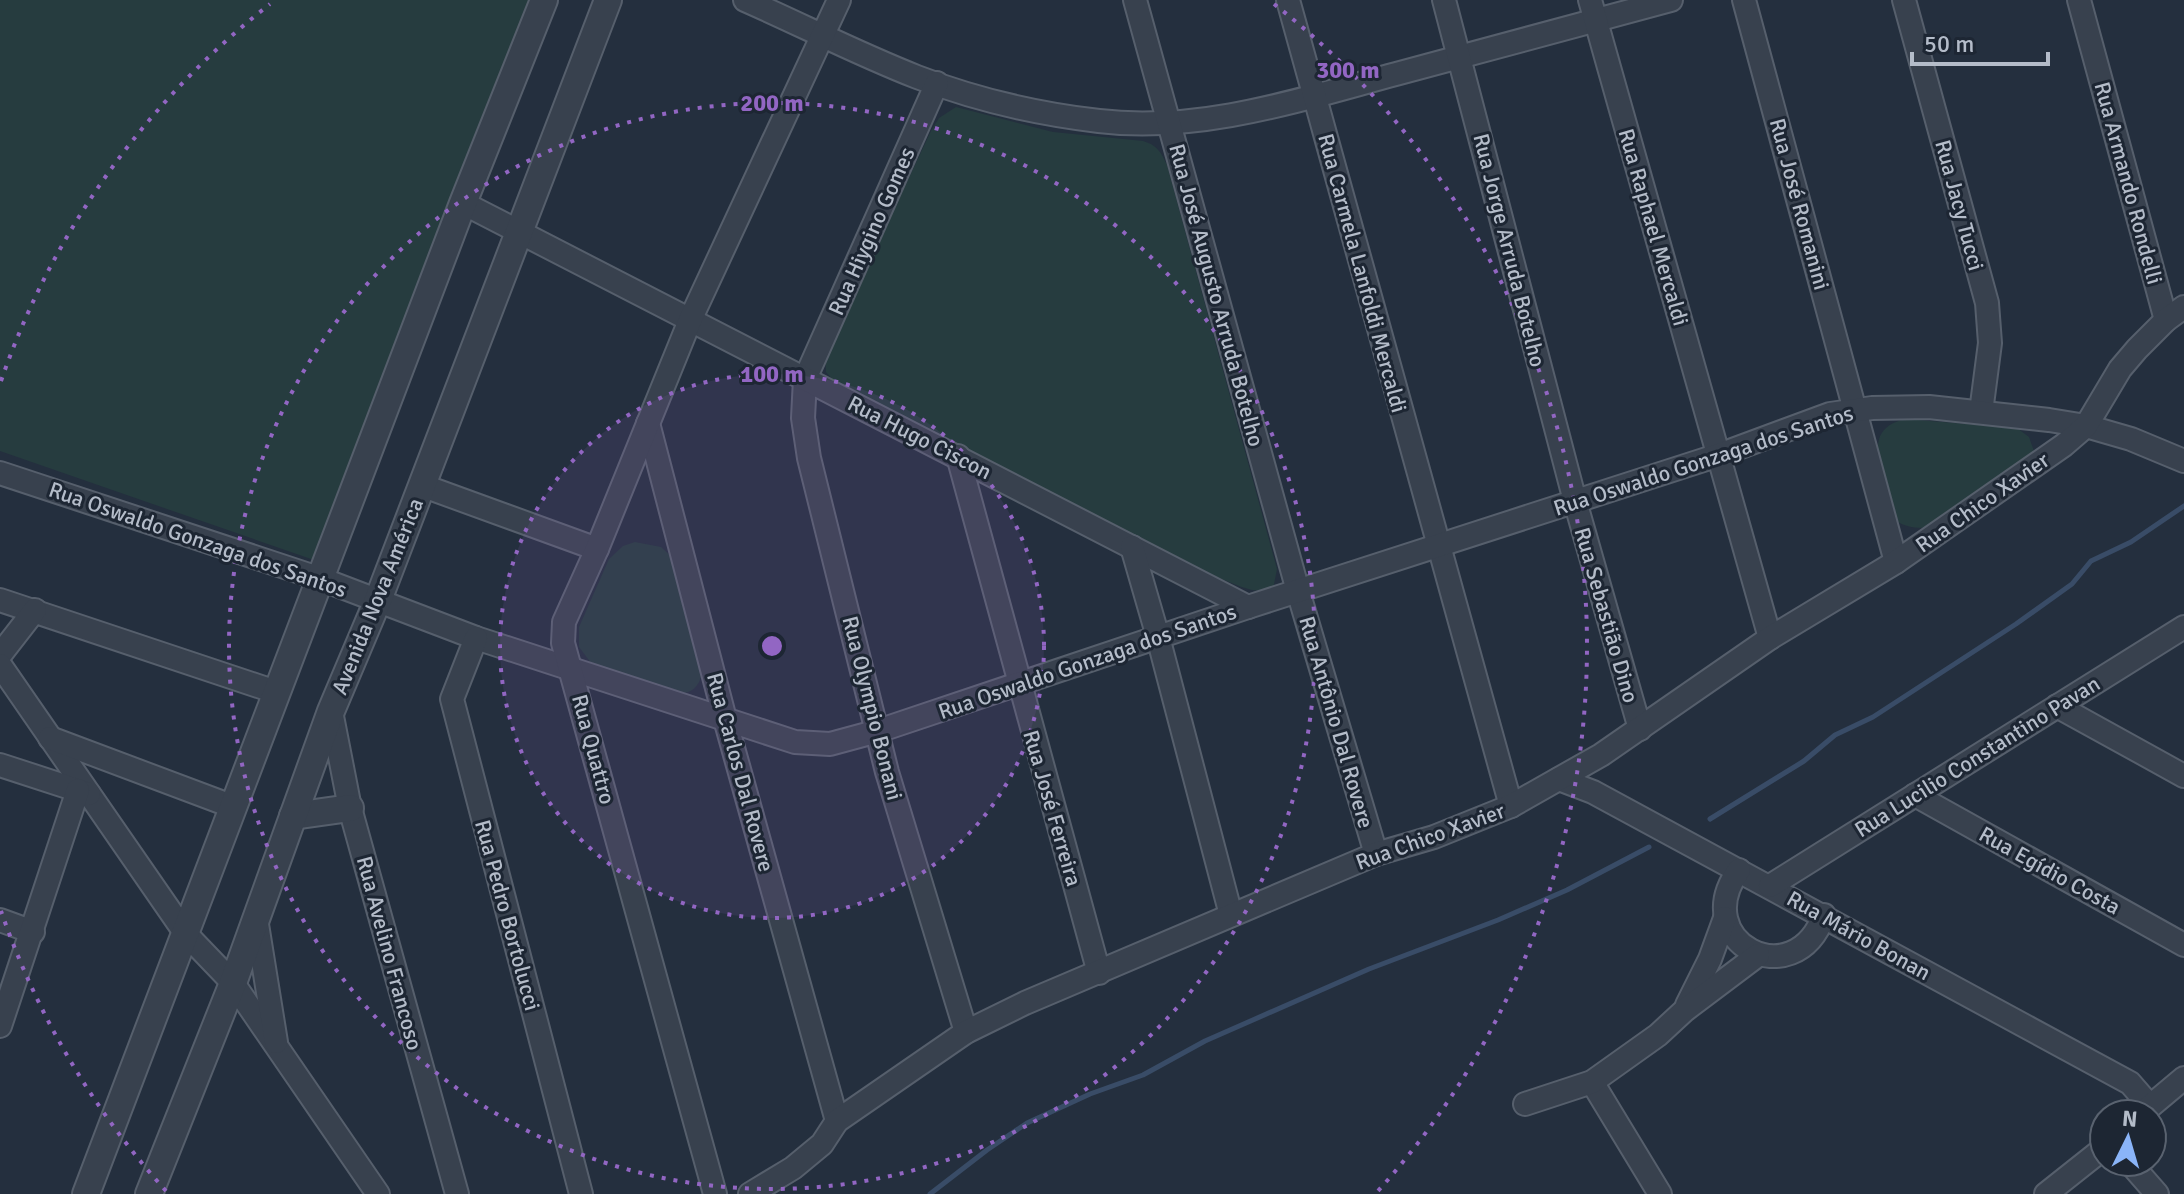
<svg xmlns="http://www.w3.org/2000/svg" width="2184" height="1194" viewBox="0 0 2184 1194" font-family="Signika,sans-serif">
<rect width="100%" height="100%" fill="#242f3e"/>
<g fill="#263c3f">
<path d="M 0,0 L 534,0 L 314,560 L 0,451 Z"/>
<path d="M 956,107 L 1053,132 L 1143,141 C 1157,145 1161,152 1167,165 L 1277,569 L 1273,589 C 1255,595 1238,585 1221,579 L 835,382 L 826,372 L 825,355 L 931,131 L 939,118 Z"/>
<path d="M 1905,419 L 2017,428 L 2029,437 L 2035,454 L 1932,527 C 1922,529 1904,528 1896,520 C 1890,513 1889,499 1887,490 C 1880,461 1864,429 1905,419 Z"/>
<path d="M 635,542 L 661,547 L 675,560 L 702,673 C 699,689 688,696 672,693 L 591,663 L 579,647 L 579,627 L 609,559 L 623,546 Z"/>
</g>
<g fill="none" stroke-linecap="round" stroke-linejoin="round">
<g stroke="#394c67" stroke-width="5">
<path d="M 1710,819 L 1804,761 L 1835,735 L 1873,717 L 2016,624 L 2072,584 L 2091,561 L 2131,542 L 2184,506"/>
<path d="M 930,1194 L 987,1150 L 1027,1123 L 1090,1094 L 1143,1075 L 1205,1041 L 1369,969 L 1498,920 L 1567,890 L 1649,847"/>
</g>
<defs>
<g id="minor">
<path d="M 745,0 C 802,25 858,54 917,77 C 974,99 1038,114 1099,121 C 1200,133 1299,100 1396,74 C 1487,49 1579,25 1671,0"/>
<path d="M 1135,0 L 1298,591 L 1376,854"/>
<path d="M 1288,0 L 1511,806"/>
<path d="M 1444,0 L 1575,501 L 1640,729"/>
<path d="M 1590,0 L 1770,638"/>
<path d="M 1744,0 L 1896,562"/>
<path d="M 1904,0 L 1987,303 L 1990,343 L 1981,412"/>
<path d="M 2079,0 L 2166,320"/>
<path d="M 937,83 L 805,379 L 803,418 L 809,458 L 887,772 L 966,1032"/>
<path d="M 463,203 L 1248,607"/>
<path d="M 648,423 L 725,719 L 837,1121"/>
<path d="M 958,456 L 1099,973"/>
<path d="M 0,473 L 321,579 L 476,638 L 795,742 L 830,744 L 878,731 L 1248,607 L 1719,455 L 1830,414 L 1872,408 L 1929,407 L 2049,420 L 2086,426 L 2131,439 L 2184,461"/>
<path d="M 421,485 L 597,549"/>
<path d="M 1132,547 L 1158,637 L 1231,915"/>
<path d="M 0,600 L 276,692"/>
<path d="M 476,638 L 452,699 L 581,1194"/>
<path d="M 0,655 L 35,610"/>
<path d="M 0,665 L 186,934 L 233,983 L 378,1194"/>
<path d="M 2057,706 L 2184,776"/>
<path d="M 331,711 L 350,808 L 457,1194"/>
<path d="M 50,738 L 234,807"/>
<path d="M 0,765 L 89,794"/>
<path d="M 1559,779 L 1593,792 L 2130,1083 L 2150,1106"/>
<path d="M 1915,795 L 2184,945"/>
<path d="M 1739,870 C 1687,941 1794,998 1824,915"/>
<path d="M 1770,886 L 2184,627"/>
<path d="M 256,918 L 276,1042"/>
<path d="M 0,920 L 33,932"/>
<path d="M 1687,1005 L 1710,959 L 1725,918"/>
<path d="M 0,1026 L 78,790"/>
<path d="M 1592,1082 L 1660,1194"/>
<path d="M 1525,1104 L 1592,1082 L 1658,1035 L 1685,1010 L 1758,955"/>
<path d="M 2141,1114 L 2184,1078"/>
<path d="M 2129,1162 L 2157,1194"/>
<path d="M 715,1194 L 563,643 L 564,622 L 597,549 L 691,318 L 839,0"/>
<path d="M 750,1194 L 793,1168 L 822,1144 L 837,1121 L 966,1032 L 1025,1003 L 1376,854 L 1434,837 L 1511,806 L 1601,755 L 1770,638 L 1896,562 L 2064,445 L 2086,426 L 2120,369 L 2137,349 L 2166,320 L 2184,307"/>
<path d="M 2046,1194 L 2104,1148"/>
</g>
<g id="tertiary">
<path d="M 293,816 L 350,808"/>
<path d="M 86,1194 L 463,203 L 544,0"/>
<path d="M 149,1194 L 233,983 L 331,711 L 378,600 L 608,0"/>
</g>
</defs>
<use href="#minor" stroke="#565f6c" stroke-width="26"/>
<use href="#tertiary" stroke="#565f6c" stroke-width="30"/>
<use href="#minor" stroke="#38414e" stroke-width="22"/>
<use href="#tertiary" stroke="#38414e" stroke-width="26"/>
</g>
<circle cx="772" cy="646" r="272" fill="#9266c3" fill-opacity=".12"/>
<g fill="none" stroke="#9266c3" stroke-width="4" stroke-dasharray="4 8">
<circle cx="772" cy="646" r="272"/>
<circle cx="772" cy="646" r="543"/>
<path d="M166 1191A815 815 0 0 1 1 911M1 381A815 815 0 0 1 270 4M1274 4A815 815 0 0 1 1378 1191"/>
</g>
<g text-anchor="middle" stroke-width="6" stroke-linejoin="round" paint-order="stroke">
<g font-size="22" fill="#b4bcc9" stroke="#1d2633">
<text transform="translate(2129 183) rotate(75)" y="8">Rua Armando Rondelli</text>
<text transform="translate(1800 204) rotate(75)" y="8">Rua José Romanini</text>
<text transform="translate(1960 205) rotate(75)" y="8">Rua Jacy Tucci</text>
<text transform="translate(1654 227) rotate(74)" y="8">Rua Raphael Mercaldi</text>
<text transform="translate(871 231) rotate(-66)" y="8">Rua Hiygino Gomes</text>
<text transform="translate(1510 250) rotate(76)" y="8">Rua Jorge Arruda Botelho</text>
<text transform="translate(1363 273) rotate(75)" y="8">Rua Carmela Lanfoldi Mercaldi</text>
<text transform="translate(1217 295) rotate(75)" y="8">Rua José Augusto Arruda Botelho</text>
<text transform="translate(920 437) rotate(27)" y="8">Rua Hugo Ciscon</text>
<text transform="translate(1703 460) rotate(-18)" y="8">Rua Oswaldo Gonzaga dos Santos</text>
<text transform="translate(1982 502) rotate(-35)" y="8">Rua Chico Xavier</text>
<text transform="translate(198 539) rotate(19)" y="8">Rua Oswaldo Gonzaga dos Santos</text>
<text transform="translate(377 596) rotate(-68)" y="8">Avenida Nova América</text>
<text transform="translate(1607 615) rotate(74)" y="8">Rua Sebastião Dino</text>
<text transform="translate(1087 661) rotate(-19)" y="8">Rua Oswaldo Gonzaga dos Santos</text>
<text transform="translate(873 708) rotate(76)" y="8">Rua Olympio Bonani</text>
<text transform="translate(1337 722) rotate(74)" y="8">Rua Antônio Dal Rovere</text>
<text transform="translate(594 749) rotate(75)" y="8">Rua Quattro</text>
<text transform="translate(1977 756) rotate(-32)" y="8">Rua Lucilio Constantino Pavan</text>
<text transform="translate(741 772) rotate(75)" y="8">Rua Carlos Dal Rovere</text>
<text transform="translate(1053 808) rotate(74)" y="8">Rua José Ferreira</text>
<text transform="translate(1430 836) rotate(-20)" y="8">Rua Chico Xavier</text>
<text transform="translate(2050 870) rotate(29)" y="8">Rua Egídio Costa</text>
<text transform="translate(508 915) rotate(75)" y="8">Rua Pedro Bortolucci</text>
<text transform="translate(1859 935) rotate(29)" y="8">Rua Mário Bonan</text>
<text transform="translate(390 953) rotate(75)" y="8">Rua Avelino Francoso</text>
</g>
</g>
<circle cx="772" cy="646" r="12" fill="#9266c3" stroke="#1d2633" stroke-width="4"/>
<g font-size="24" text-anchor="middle" font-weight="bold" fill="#9266c3" stroke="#1d2633" stroke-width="6" stroke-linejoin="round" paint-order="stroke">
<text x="1348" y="78">300 m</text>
<text x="772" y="111">200 m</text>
<text x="772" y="382">100 m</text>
</g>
<g transform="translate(2128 1138) rotate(5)"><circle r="38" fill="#1d2633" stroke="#59626f" stroke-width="2"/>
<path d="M0-6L14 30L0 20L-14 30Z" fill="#8ab4f8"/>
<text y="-12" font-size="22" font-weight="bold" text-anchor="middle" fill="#b4bcc9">N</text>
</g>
<path d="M1912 52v12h136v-12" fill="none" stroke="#b4bcc9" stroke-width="4"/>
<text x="1924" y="52" font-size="24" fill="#b4bcc9" stroke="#1d2633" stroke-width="6" paint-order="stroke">50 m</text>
</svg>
